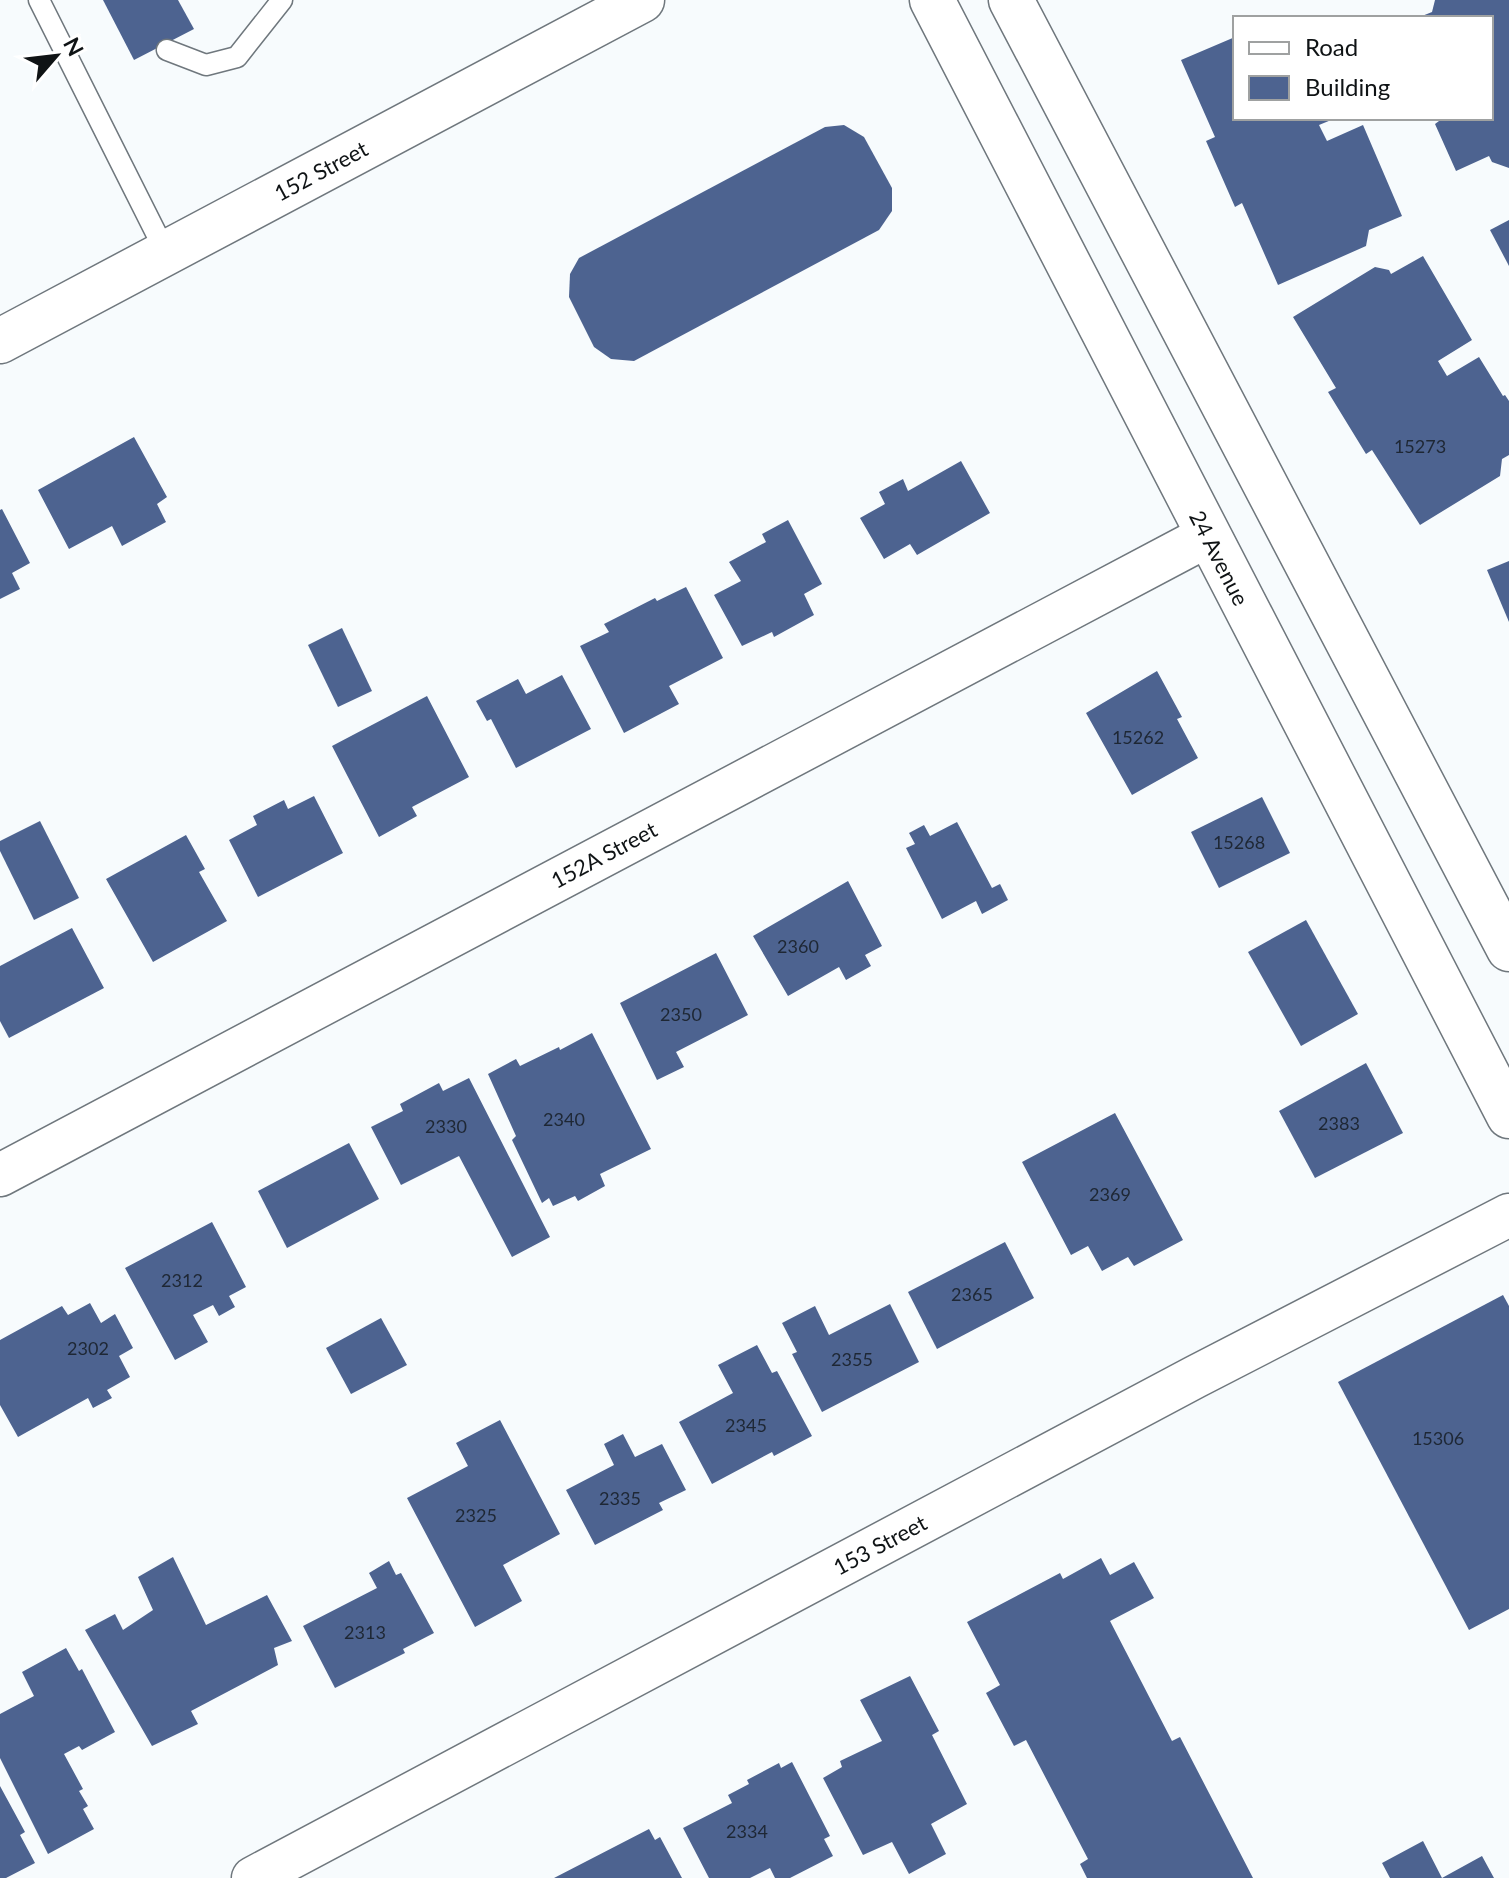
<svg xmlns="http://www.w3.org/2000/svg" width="1509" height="1878" viewBox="0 0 1509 1878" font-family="Lato,sans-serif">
<rect width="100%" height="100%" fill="#f7fbfd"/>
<g fill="#4d6390">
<path d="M 103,0 L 178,0 L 194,29 L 134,60 Z"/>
<path d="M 1435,0 L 1509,0 L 1509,168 L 1492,162 L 1489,156 L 1456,171 L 1435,124 L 1439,121 L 1438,118 L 1491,118 L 1491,18 L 1417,18 L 1432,12 Z"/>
<path d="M 1235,37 L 1235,118 L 1336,118 L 1319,125 L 1327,141 L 1363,125 L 1402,216 L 1369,230 L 1366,246 L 1278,285 L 1242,203 L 1235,207 L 1206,141 L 1215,137 L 1181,60 Z"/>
<path d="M 844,125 L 864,137 L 892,188 L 892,211 L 879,230 L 634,361 L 611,359 L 594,347 L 569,297 L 570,274 L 579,258 L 825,127 Z"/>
<path d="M 1509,220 L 1509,266 L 1490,230 Z"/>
<path d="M 1423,256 L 1472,340 L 1438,361 L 1447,376 L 1479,357 L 1503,396 L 1505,395 L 1509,401 L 1509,455 L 1502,459 L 1500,476 L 1420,525 L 1372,450 L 1366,454 L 1328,392 L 1336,388 L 1293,317 L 1375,267 L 1389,270 L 1391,274 Z"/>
<path d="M 134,437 L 167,497 L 157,504 L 166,522 L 122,546 L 112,526 L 69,549 L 38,490 Z"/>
<path d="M 961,461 L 990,513 L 917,555 L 910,544 L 884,559 L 860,518 L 885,504 L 879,492 L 903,479 L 908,491 Z"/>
<path d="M 2,509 L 30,563 L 12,573 L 20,589 L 0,599 L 0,510 Z"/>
<path d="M 788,520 L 822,584 L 804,594 L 814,615 L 774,637 L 772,632 L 742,646 L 714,595 L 741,581 L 729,562 L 766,542 L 762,534 Z"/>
<path d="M 1509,561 L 1509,622 L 1487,570 Z"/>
<path d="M 686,587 L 723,658 L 669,686 L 679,704 L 624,733 L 580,646 L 609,632 L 604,624 L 655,598 L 657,601 Z"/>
<path d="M 342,628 L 372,691 L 338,707 L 308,645 Z"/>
<path d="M 1157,671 L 1182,717 L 1177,719 L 1198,758 L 1132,795 L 1086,713 Z"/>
<path d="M 562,675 L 591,729 L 516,768 L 491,719 L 487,721 L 476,701 L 518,679 L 526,694 Z"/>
<path d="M 427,696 L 469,777 L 412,807 L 417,816 L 379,837 L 332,746 Z"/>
<path d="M 314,796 L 343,853 L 258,897 L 229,840 L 257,825 L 253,816 L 284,800 L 288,809 Z"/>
<path d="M 1262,797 L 1290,853 L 1219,888 L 1191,832 Z"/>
<path d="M 40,821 L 79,898 L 34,920 L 0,851 L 0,841 Z"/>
<path d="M 957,822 L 992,888 L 1000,884 L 1008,900 L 982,914 L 976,901 L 942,919 L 906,848 L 915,844 L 909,833 L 924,825 L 930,836 Z"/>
<path d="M 186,835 L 205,869 L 199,872 L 227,921 L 153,962 L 106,879 Z"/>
<path d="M 848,881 L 882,946 L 865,955 L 871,966 L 846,980 L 839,967 L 788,996 L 753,936 Z"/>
<path d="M 1306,920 L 1358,1014 L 1301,1046 L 1248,952 Z"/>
<path d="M 72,928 L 104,988 L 9,1038 L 0,1021 L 0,966 Z"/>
<path d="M 716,953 L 748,1015 L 676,1052 L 684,1067 L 657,1080 L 620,1003 Z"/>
<path d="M 592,1033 L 651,1149 L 600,1174 L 605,1186 L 578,1201 L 575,1196 L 553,1206 L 549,1198 L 542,1203 L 512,1140 L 516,1136 L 488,1074 L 516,1059 L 520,1066 L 559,1047 L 560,1050 Z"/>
<path d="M 1366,1063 L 1403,1133 L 1315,1178 L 1279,1111 Z"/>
<path d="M 469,1078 L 550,1237 L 512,1257 L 459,1156 L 401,1185 L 371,1127 L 403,1111 L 400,1104 L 439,1083 L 443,1091 Z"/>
<path d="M 1115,1113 L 1183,1240 L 1134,1266 L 1128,1257 L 1102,1271 L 1088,1246 L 1071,1255 L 1022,1162 Z"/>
<path d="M 349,1143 L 379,1199 L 287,1248 L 258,1191 Z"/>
<path d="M 212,1222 L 246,1287 L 229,1296 L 235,1307 L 219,1316 L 213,1305 L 193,1315 L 208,1342 L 175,1360 L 125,1268 Z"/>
<path d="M 1005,1242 L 1034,1298 L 937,1349 L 908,1292 Z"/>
<path d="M 1503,1295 L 1509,1306 L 1509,1609 L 1469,1630 L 1338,1382 Z"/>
<path d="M 90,1303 L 101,1323 L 115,1314 L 133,1348 L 119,1356 L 130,1377 L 107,1390 L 112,1398 L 93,1408 L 88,1398 L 18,1437 L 0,1405 L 0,1340 L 62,1306 L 68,1315 Z"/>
<path d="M 890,1304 L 919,1362 L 822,1412 L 792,1354 L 797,1352 L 782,1323 L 815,1306 L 829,1335 Z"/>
<path d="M 381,1318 L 407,1365 L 351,1394 L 326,1348 Z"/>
<path d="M 757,1345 L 772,1373 L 777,1371 L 812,1436 L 774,1456 L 772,1452 L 712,1484 L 679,1422 L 733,1393 L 718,1365 Z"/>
<path d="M 500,1420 L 560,1534 L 503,1565 L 522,1601 L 475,1627 L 407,1498 L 468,1466 L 456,1443 Z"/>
<path d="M 623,1434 L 635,1457 L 662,1444 L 686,1490 L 659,1503 L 663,1510 L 595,1545 L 566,1490 L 614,1465 L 604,1444 Z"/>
<path d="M 173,1557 L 206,1625 L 267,1595 L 292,1641 L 274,1648 L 278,1665 L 191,1711 L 198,1724 L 152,1746 L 85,1630 L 115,1614 L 123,1630 L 153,1610 L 138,1577 Z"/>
<path d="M 1101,1558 L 1110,1575 L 1134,1562 L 1154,1598 L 1110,1621 L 1172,1741 L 1180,1737 L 1253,1878 L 1087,1878 L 1080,1864 L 1088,1859 L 1026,1740 L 1014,1746 L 986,1693 L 1000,1685 L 967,1622 L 1060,1573 L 1063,1579 Z"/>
<path d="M 389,1561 L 396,1575 L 401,1573 L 434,1633 L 403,1649 L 405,1653 L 335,1688 L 303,1626 L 377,1588 L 369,1573 Z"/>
<path d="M 66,1648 L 79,1671 L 82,1669 L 115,1732 L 82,1750 L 79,1746 L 64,1754 L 83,1789 L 79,1791 L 88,1806 L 83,1809 L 94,1829 L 48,1854 L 0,1758 L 0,1714 L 34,1696 L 22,1672 Z"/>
<path d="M 910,1676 L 939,1731 L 932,1735 L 967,1804 L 931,1824 L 946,1854 L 909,1874 L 892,1842 L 863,1855 L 823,1778 L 842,1767 L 840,1761 L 882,1741 L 860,1700 Z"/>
<path d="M 792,1762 L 830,1836 L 824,1839 L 833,1856 L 790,1878 L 775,1878 L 770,1868 L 750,1878 L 709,1878 L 683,1828 L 732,1803 L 728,1795 L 749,1784 L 747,1780 L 779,1763 L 781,1768 Z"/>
<path d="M 0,1786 L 25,1832 L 20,1835 L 35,1863 L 6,1878 L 0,1878 Z"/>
<path d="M 649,1829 L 655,1840 L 660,1837 L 682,1878 L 554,1878 Z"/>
<path d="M 1423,1841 L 1442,1878 L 1482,1856 L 1494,1878 L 1390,1878 L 1382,1863 Z"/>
</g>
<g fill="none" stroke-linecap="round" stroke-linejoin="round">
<defs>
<g id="service">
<path d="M 39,0 L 166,253"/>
<path d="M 167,50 L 206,65 L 237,57 L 282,0"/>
</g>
<g id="minor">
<path d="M 0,1175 L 1207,536"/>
<path d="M 253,1878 L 1195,1377 L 1509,1215"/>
</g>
<g id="secondary">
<path d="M 932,0 L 1509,1116"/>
<path d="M 1011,0 L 1509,949"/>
<path d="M 0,341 L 642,0"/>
</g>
</defs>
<use href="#service" stroke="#6f777d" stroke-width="23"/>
<use href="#minor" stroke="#6f777d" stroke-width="45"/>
<use href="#secondary" stroke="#6f777d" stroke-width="47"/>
<use href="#service" stroke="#fff" stroke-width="20"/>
<use href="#minor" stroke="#fff" stroke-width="42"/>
<use href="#secondary" stroke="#fff" stroke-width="44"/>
</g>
<g text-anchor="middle" stroke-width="6" stroke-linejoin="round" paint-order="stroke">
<g font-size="18" fill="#1e2734">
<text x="1420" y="453">15273</text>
<text x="1138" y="744">15262</text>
<text x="1239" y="849">15268</text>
<text x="798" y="953">2360</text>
<text x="681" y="1021">2350</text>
<text x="564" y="1126">2340</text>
<text x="1339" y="1130">2383</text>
<text x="446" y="1133">2330</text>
<text x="1110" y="1201">2369</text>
<text x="182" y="1287">2312</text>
<text x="972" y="1301">2365</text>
<text x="88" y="1355">2302</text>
<text x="852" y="1366">2355</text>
<text x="746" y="1432">2345</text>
<text x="1438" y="1445">15306</text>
<text x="620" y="1505">2335</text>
<text x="476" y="1522">2325</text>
<text x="365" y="1639">2313</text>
<text x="747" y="1838">2334</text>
</g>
<g font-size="22" fill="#0f1315" stroke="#fff">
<text transform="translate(321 171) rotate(-28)" y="8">152 Street</text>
<text transform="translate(1219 558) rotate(63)" y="8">24 Avenue</text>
<text transform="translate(604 855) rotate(-28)" y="8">152A Street</text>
<text transform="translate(880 1545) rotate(-28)" y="8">153 Street</text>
</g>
</g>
<rect x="1233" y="16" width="260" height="104" fill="#ffffff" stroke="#9fa1a1" stroke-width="2"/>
<rect x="1249" y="42" width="40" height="12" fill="#ffffff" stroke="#9fa1a1" stroke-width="2"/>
<text x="1305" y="56" font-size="24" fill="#0f1315">Road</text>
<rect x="1249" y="76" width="40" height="24" fill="#4d6390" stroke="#9fa1a1" stroke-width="2"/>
<text x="1305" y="96" font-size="24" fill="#0f1315">Building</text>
<g transform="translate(56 56) rotate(62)" stroke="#ffffff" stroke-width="6" paint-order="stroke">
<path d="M0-6L14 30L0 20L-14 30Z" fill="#0f1315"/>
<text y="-12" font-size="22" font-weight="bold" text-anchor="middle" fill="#0f1315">N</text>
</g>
</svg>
